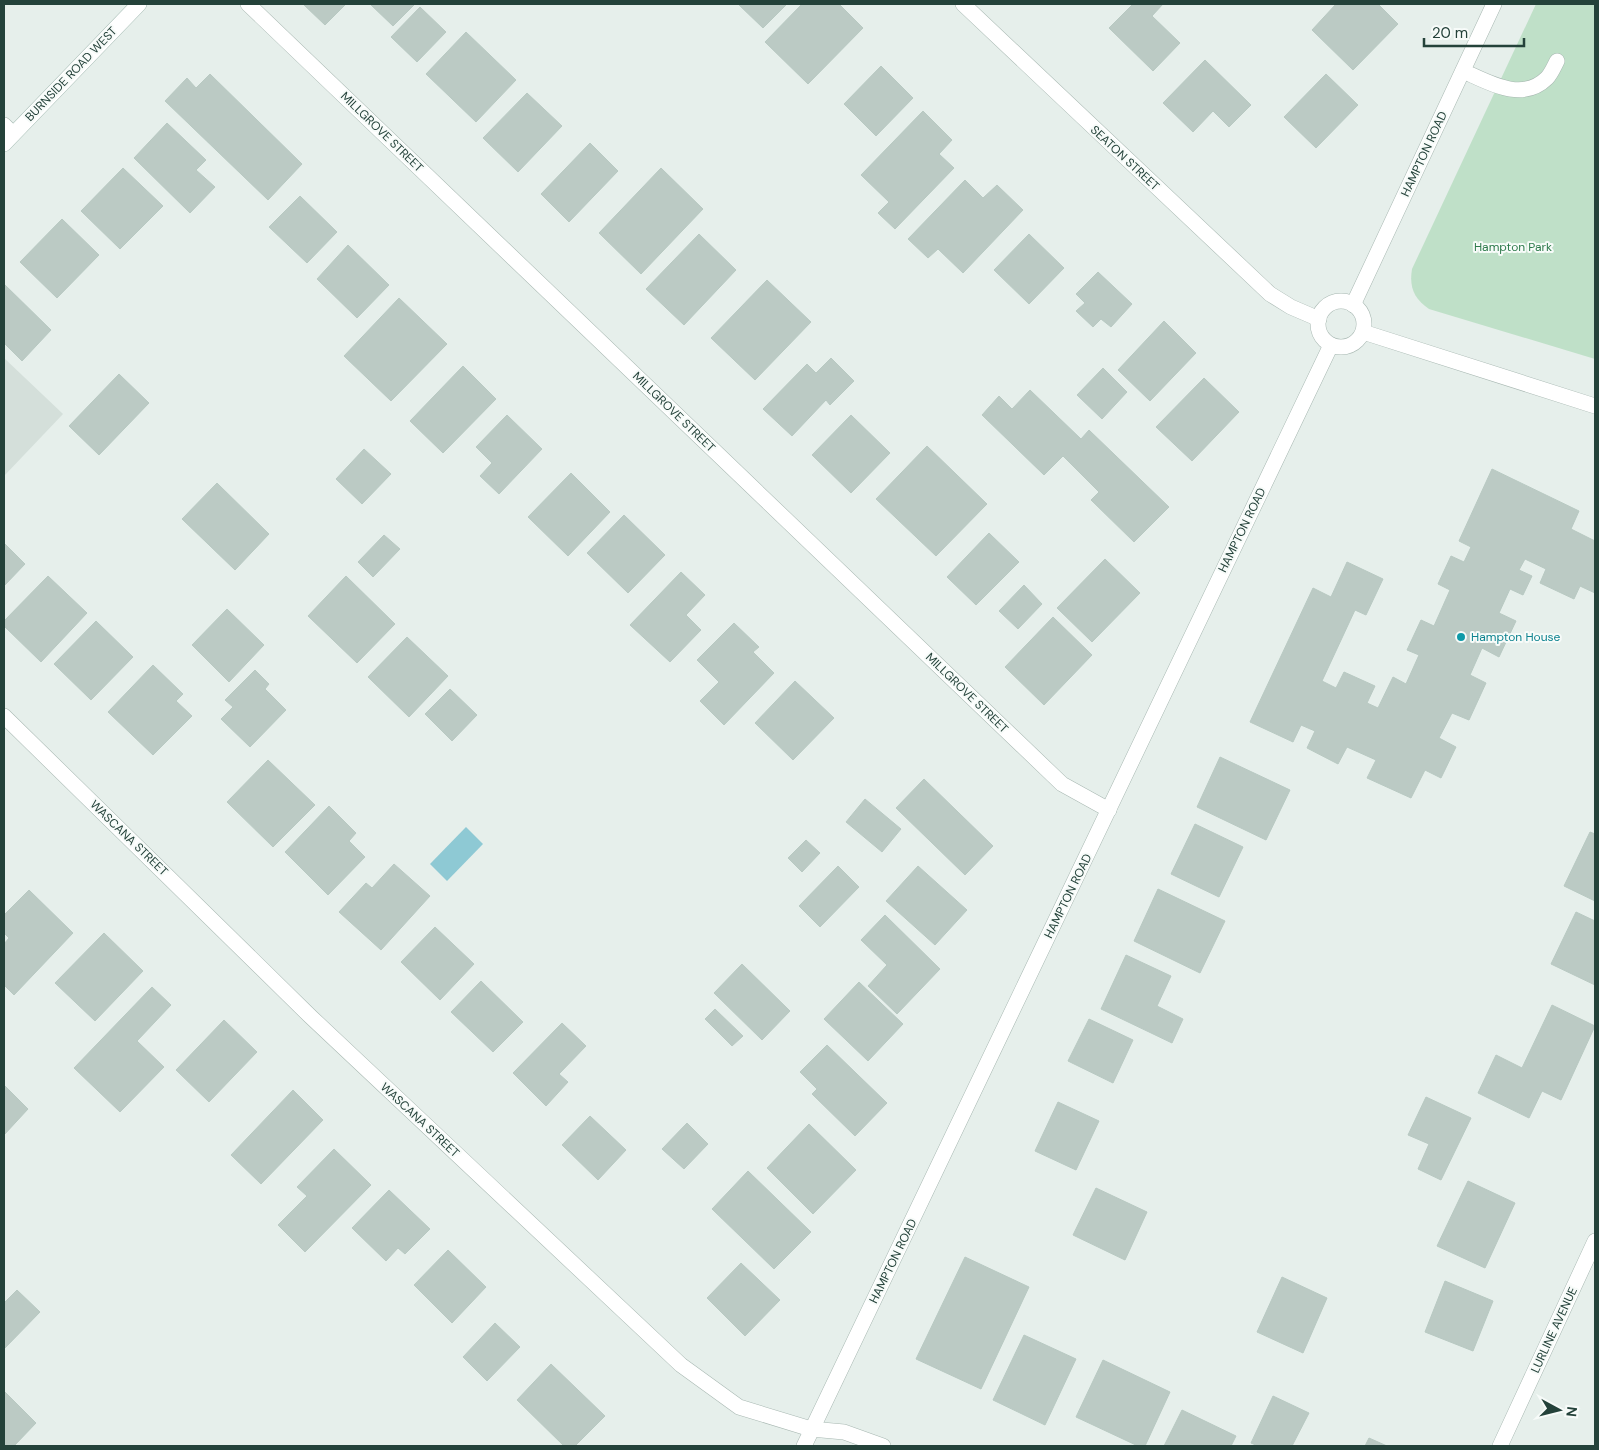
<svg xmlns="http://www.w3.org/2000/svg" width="1599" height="1450" viewBox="0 0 1599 1450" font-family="'DM Sans',sans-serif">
<rect width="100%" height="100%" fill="#e6efeb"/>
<path fill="#d4dfda" d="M 4,358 L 63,414 L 4,476 Z"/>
<path fill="#bfe0c8" d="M 1536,4 L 1595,4 L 1595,359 L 1429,309 C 1414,299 1409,287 1412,269 Z"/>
<path fill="#8ec9d4" d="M 466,827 L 483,844 L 447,881 L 430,864 Z"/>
<g fill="#bbcac4" stroke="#b8c9c2">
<path d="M 303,4 L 346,4 L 325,25 Z"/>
<path d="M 370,4 L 415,4 L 393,26 Z"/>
<path d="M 738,4 L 787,4 L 763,28 Z"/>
<path d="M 802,4 L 839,4 L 863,28 L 808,84 L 765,42 Z"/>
<path d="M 1133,4 L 1163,4 L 1152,16 L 1180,43 L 1153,71 L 1109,28 Z"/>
<path d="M 1336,4 L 1378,4 L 1398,24 L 1353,70 L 1312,30 Z"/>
<path d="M 420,7 L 446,32 L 417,62 L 391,37 Z"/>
<path d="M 466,32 L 516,80 L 476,122 L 426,74 Z"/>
<path d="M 1205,60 L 1251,105 L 1229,127 L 1213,111 L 1193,132 L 1163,103 Z"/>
<path d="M 881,66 L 913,98 L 876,136 L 844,104 Z"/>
<path d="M 210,74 L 302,164 L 268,200 L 165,101 L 187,78 L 196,88 Z"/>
<path d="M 1326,74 L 1358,105 L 1316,148 L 1284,117 Z"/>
<path d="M 527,93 L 562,126 L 518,172 L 483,138 Z"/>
<path d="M 923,111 L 952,140 L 939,154 L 954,168 L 895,229 L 878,213 L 889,202 L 861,175 Z"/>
<path d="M 167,123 L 206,160 L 196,170 L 215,187 L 190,213 L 134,158 Z"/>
<path d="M 590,143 L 618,171 L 569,222 L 541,194 Z"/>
<path d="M 123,168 L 163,206 L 120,249 L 81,211 Z"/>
<path d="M 661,168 L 703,209 L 641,274 L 599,233 Z"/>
<path d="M 965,180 L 983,198 L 997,185 L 1023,210 L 963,273 L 938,249 L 928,258 L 908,239 Z"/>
<path d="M 300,196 L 337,232 L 307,263 L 269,227 Z"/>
<path d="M 62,219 L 99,255 L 57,298 L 20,262 Z"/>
<path d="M 699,234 L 736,270 L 684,325 L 646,289 Z"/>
<path d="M 1029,234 L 1064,268 L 1029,304 L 994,270 Z"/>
<path d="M 348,245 L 389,285 L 357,318 L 317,279 Z"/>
<path d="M 1098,272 L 1132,304 L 1111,327 L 1101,319 L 1093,327 L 1076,311 L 1085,303 L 1076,294 Z"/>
<path d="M 767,280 L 811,322 L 755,380 L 711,338 Z"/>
<path d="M 4,284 L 51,330 L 22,361 L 4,343 Z"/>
<path d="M 399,298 L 447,344 L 391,401 L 344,356 Z"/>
<path d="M 1164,321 L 1196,353 L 1150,401 L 1118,370 Z"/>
<path d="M 831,358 L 854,381 L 830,405 L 826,400 L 792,436 L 763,409 L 807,364 L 816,373 Z"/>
<path d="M 463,366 L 496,399 L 443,453 L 410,421 Z"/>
<path d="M 1103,368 L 1127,392 L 1102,419 L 1077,395 Z"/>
<path d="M 119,374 L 149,403 L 99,455 L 69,426 Z"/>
<path d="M 1204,378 L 1239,412 L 1192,461 L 1156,427 Z"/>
<path d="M 1030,390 L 1081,439 L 1089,430 L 1169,507 L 1134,542 L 1091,500 L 1099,492 L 1063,456 L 1044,475 L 982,415 L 999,396 L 1012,409 Z"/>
<path d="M 507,415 L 542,449 L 499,494 L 480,476 L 492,463 L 476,447 Z"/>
<path d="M 851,415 L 890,453 L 851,493 L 812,455 Z"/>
<path d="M 927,446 L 987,504 L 936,556 L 876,499 Z"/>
<path d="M 364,449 L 391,474 L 362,504 L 336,479 Z"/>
<path d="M 1492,469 L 1579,511 L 1571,529 L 1595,541 L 1595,593 L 1580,586 L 1574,599 L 1540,583 L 1546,569 L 1525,559 L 1519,570 L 1532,576 L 1523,595 L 1510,589 L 1499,613 L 1516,621 L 1499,657 L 1482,648 L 1470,675 L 1486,683 L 1469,720 L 1452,713 L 1439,738 L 1456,747 L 1441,778 L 1425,770 L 1411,798 L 1367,778 L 1376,760 L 1347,747 L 1338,764 L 1307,748 L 1315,731 L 1301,725 L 1293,742 L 1250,722 L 1313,588 L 1331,597 L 1347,562 L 1383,579 L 1366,615 L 1355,610 L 1322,681 L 1336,688 L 1344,672 L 1375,686 L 1367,703 L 1378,708 L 1393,677 L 1406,684 L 1419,655 L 1407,650 L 1421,620 L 1434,626 L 1450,590 L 1438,584 L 1451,556 L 1464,562 L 1471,547 L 1459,541 Z"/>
<path d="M 571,473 L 610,512 L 568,556 L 528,517 Z"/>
<path d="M 217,483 L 269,534 L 235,570 L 182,519 Z"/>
<path d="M 624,515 L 665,555 L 628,593 L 587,553 Z"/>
<path d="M 989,533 L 1019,562 L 976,605 L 947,577 Z"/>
<path d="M 384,535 L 400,549 L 373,577 L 358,562 Z"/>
<path d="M 4,543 L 25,564 L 4,586 Z"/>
<path d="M 1105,559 L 1140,593 L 1092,642 L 1057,608 Z"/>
<path d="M 681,572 L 705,595 L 686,615 L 701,630 L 670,662 L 630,625 Z"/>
<path d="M 48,576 L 87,613 L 41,662 L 4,626 L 4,621 Z"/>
<path d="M 346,576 L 395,624 L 357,663 L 308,616 Z"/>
<path d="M 1024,585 L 1042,604 L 1018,629 L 999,611 Z"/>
<path d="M 227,609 L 264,645 L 229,682 L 192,645 Z"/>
<path d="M 1053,617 L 1092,655 L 1044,705 L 1005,667 Z"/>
<path d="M 96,621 L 133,657 L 91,700 L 54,664 Z"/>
<path d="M 734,623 L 759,647 L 753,652 L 774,673 L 724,725 L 700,701 L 719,682 L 697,660 Z"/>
<path d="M 407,637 L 448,676 L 409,717 L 368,677 Z"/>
<path d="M 153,665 L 183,694 L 176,701 L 192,716 L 153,755 L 108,712 Z"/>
<path d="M 255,670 L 269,684 L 265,689 L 286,710 L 250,747 L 221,719 L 233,707 L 225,700 Z"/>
<path d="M 795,681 L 834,718 L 793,760 L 755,723 Z"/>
<path d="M 450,689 L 477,715 L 452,741 L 425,714 Z"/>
<path d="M 1220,757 L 1290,790 L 1266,840 L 1197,807 Z"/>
<path d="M 268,760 L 315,805 L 273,847 L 227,802 Z"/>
<path d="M 924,779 L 993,846 L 965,875 L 896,808 Z"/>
<path d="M 865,799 L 901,829 L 882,852 L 846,822 Z"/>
<path d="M 329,806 L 356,833 L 349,841 L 365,857 L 328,895 L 285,852 Z"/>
<path d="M 1195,824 L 1243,847 L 1219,897 L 1171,874 Z"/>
<path d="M 1590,832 L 1595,834 L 1595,901 L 1564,886 Z"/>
<path d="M 806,840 L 820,853 L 802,872 L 788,858 Z"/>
<path d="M 394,864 L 430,896 L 381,950 L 339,912 L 366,883 L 372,888 Z"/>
<path d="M 838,866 L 859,887 L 820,927 L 799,906 Z"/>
<path d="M 918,866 L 967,910 L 935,945 L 886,901 Z"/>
<path d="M 1158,889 L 1225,921 L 1200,973 L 1134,941 Z"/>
<path d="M 29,890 L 73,933 L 14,995 L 4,985 L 4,944 L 9,938 L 4,933 L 4,915 Z"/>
<path d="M 1576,912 L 1595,921 L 1595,985 L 1551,964 Z"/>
<path d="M 885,915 L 940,969 L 897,1014 L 868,986 L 887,965 L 861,940 Z"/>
<path d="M 435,927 L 474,964 L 440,1000 L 401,962 Z"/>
<path d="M 104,933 L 143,971 L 95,1021 L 55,983 Z"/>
<path d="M 1126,955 L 1171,976 L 1157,1006 L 1183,1019 L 1172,1043 L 1101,1009 Z"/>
<path d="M 742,964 L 790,1011 L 762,1040 L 714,993 Z"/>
<path d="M 481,981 L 523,1022 L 493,1052 L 451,1012 Z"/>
<path d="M 859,982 L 903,1024 L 868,1061 L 824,1019 Z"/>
<path d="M 152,987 L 171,1005 L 137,1041 L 164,1067 L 120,1112 L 74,1068 Z"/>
<path d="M 1552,1005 L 1595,1026 L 1561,1100 L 1542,1091 L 1529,1118 L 1478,1093 L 1496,1055 L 1522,1068 Z"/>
<path d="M 715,1009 L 743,1036 L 732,1046 L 705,1019 Z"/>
<path d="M 1089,1019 L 1133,1040 L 1113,1083 L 1068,1061 Z"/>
<path d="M 224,1020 L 257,1052 L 209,1102 L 176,1070 Z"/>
<path d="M 562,1023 L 586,1046 L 559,1074 L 568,1082 L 546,1106 L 513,1073 Z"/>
<path d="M 827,1045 L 887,1103 L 855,1136 L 812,1094 L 817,1089 L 800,1072 Z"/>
<path d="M 4,1085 L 28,1109 L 4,1135 Z"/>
<path d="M 293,1090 L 323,1120 L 261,1184 L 231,1155 Z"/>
<path d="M 1426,1097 L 1471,1118 L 1441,1180 L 1418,1169 L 1429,1144 L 1408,1135 Z"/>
<path d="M 1058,1102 L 1099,1121 L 1076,1170 L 1035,1151 Z"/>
<path d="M 590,1116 L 626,1150 L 598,1180 L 562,1145 Z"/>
<path d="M 687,1123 L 708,1144 L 684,1169 L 662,1149 Z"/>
<path d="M 809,1124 L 856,1170 L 813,1214 L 767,1168 Z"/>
<path d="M 334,1149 L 371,1185 L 305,1252 L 278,1225 L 307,1196 L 297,1187 Z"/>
<path d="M 748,1171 L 811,1232 L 774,1269 L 712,1209 Z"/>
<path d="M 1468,1181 L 1515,1203 L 1485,1268 L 1437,1246 Z"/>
<path d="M 1096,1188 L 1147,1212 L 1125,1260 L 1073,1235 Z"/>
<path d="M 389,1190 L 430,1229 L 405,1254 L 398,1248 L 386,1261 L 352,1228 Z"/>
<path d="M 448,1250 L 486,1287 L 452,1323 L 414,1285 Z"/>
<path d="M 965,1257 L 1029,1287 L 981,1389 L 916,1359 Z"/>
<path d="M 741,1263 L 780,1300 L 745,1336 L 707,1298 Z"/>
<path d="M 1282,1277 L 1327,1298 L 1303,1353 L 1257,1332 Z"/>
<path d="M 1445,1281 L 1493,1301 L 1473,1351 L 1425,1332 Z"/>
<path d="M 17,1290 L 40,1312 L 4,1349 L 4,1303 Z"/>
<path d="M 495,1323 L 520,1347 L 487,1381 L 463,1357 Z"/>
<path d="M 1024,1335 L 1076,1359 L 1045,1425 L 993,1400 Z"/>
<path d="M 1103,1360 L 1170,1392 L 1145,1446 L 1138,1446 L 1076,1417 Z"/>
<path d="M 551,1364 L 605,1416 L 575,1446 L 564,1446 L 517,1400 Z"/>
<path d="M 4,1391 L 36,1423 L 14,1446 L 4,1446 Z"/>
<path d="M 1273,1396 L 1309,1413 L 1292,1446 L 1258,1446 L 1251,1443 Z"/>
<path d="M 1182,1410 L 1236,1436 L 1231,1446 L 1164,1446 Z"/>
<path d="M 1369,1438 L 1387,1446 L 1365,1446 Z"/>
</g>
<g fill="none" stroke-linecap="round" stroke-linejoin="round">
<defs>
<path id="lane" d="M 1463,71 C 1488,82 1522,103 1547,78 C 1551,74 1554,67 1557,61"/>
<g id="street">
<path d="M 248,4 L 1062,784 L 1109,810"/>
<path d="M 963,4 L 1270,294 L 1291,307 L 1319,319"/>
<path d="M 4,125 L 13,134"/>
<circle cx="1341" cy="324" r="23"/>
<path d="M 1353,305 L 1494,4"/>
<path d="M 1363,332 L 1595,406"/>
<path d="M 4,716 L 311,1017 L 681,1365 L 739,1407 L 811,1429 L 844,1432 L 883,1446"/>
<path d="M 804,1446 L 1331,345"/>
<path d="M 1500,1446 L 1595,1241"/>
</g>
<path id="secondary" d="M 4,144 L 139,4"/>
</defs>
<use href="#lane" stroke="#a8b8b2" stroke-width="16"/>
<use href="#street" stroke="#a8b8b2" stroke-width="16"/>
<use href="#secondary" stroke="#a4bbb3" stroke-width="16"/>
<use href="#lane" stroke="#fff" stroke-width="15"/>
<use href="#street" stroke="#fff" stroke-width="15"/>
<use href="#secondary" stroke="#fff" stroke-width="15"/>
</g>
<circle fill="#0f9aa8" stroke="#f7fbf9" stroke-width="2" cx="1461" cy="637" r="5"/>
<g text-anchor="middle" stroke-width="4" stroke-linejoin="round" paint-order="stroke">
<g font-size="12" fill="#24423a" stroke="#f7fbf9">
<text transform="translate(71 74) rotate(-46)" y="4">BURNSIDE ROAD WEST</text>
<text transform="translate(382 132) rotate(44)" y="4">MILLGROVE STREET</text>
<text transform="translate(1424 154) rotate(-65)" y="4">HAMPTON ROAD</text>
<text transform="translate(1125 158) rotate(43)" y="4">SEATON STREET</text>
<text transform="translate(674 412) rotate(44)" y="4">MILLGROVE STREET</text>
<text transform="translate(1242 530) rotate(-64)" y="4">HAMPTON ROAD</text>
<text transform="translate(967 693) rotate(44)" y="4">MILLGROVE STREET</text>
<text transform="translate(129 838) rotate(44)" y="4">WASCANA STREET</text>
<text transform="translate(1068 896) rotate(-64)" y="4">HAMPTON ROAD</text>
<text transform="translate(420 1120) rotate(43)" y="4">WASCANA STREET</text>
<text transform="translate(893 1261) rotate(-64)" y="4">HAMPTON ROAD</text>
<text transform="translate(1554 1330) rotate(-65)" y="4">LURLINE AVENUE</text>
</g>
<g font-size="12" fill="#2d7a4b" stroke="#f7fbf9">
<text x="1513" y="251">Hampton Park</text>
</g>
<g font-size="12" fill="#0d838f" stroke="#f7fbf9" text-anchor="start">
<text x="1471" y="641">Hampton House</text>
</g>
</g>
<rect width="1599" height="1450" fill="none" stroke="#24423a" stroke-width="10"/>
<g transform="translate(1559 1410) rotate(97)" stroke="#f7fbf9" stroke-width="4" paint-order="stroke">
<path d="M0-4L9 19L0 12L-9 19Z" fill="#24423a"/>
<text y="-8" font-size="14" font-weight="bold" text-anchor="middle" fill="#24423a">N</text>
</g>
<path d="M1424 38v8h100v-8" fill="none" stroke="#24423a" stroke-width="2.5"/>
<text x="1432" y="38" font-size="15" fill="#24423a" stroke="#f7fbf9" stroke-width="4" paint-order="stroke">20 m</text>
</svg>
